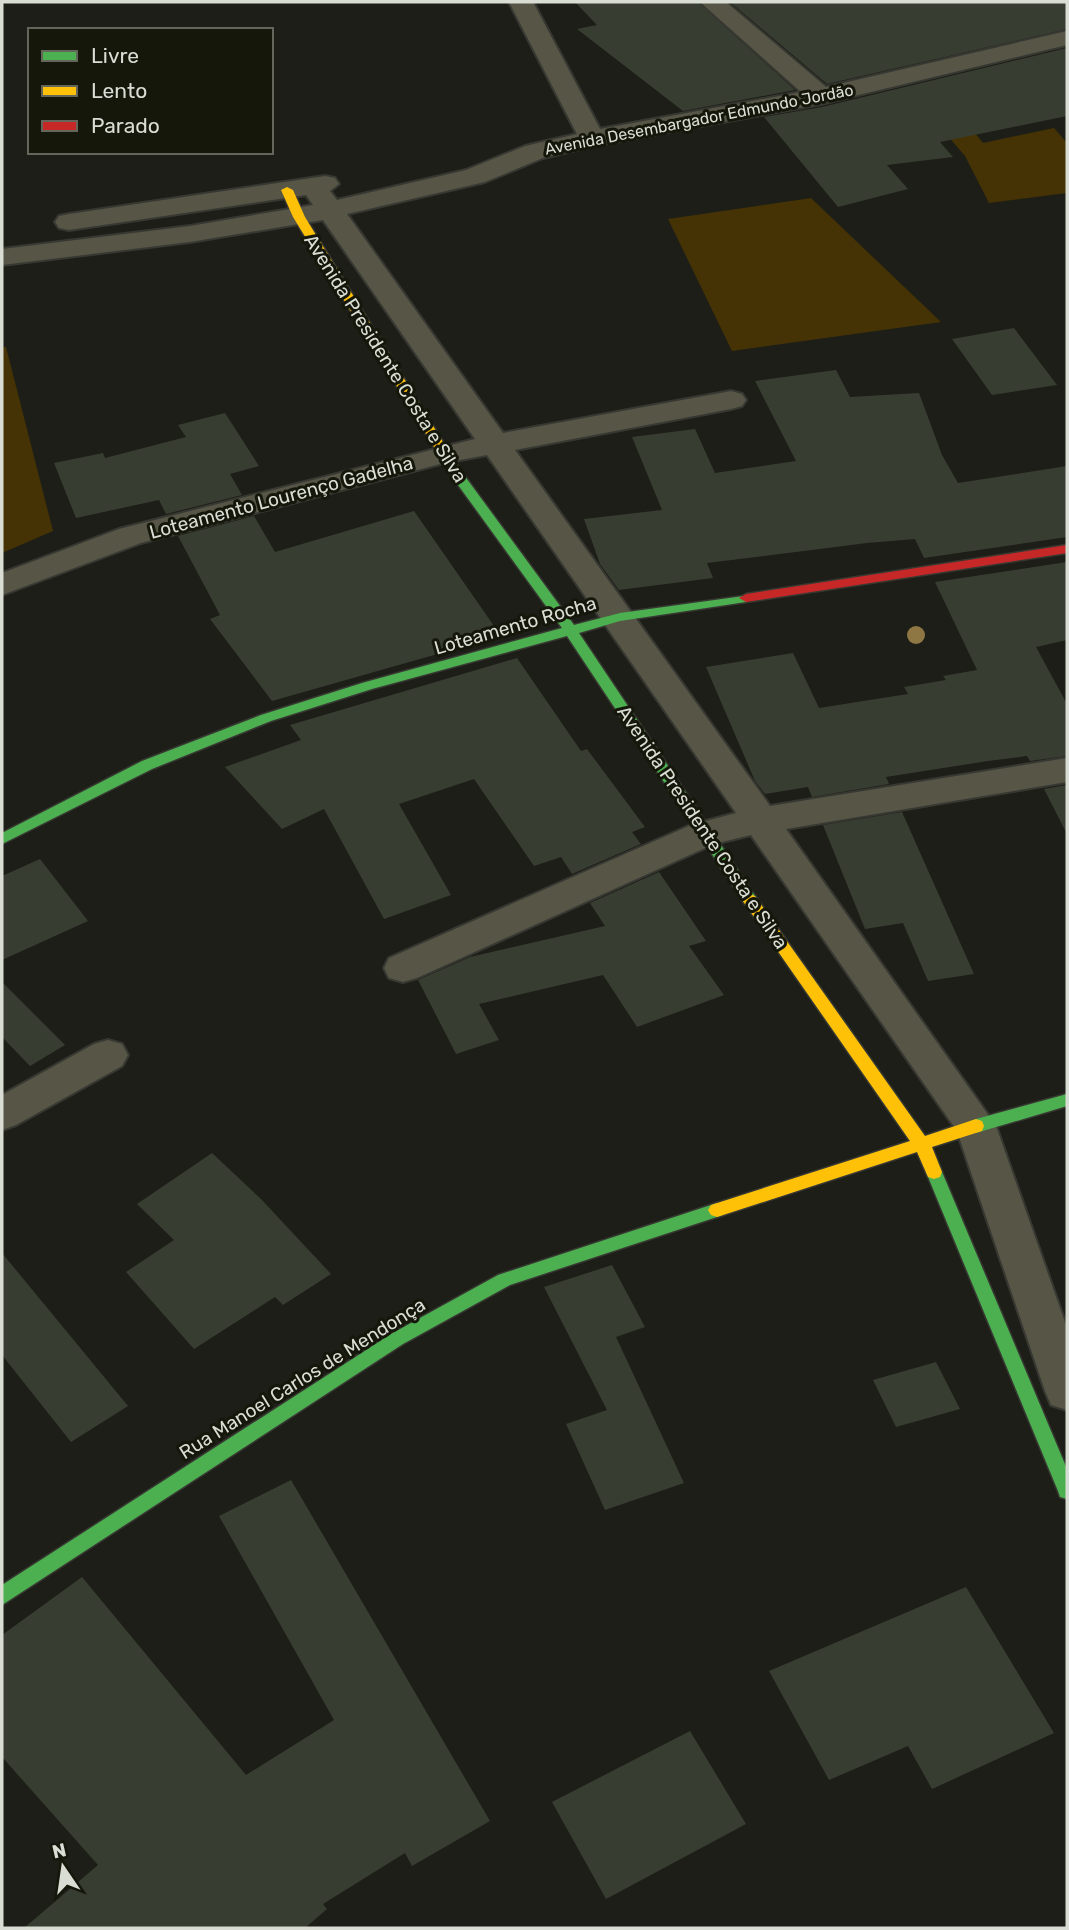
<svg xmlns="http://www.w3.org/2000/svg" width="1069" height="1930" viewBox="0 0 1069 1930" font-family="Rubik,sans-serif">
<rect width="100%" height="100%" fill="#1d1e17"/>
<g fill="#453306">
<path d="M 940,89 L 983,143 L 1054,128 L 1067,143 L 1067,193 L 989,203 L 965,156 L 910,92 Z"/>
<path d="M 811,198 L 941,322 L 732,351 L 668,219 Z"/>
<path d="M 2,347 L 6,347 L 53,531 L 2,553 Z"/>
</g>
<g fill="#373e31">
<path d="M 575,2 L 698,2 L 795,90 L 683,111 L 577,29 L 597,25 Z"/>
<path d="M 730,2 L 1067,2 L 1067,29 L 827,84 Z"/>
<path d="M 1067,48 L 1067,116 L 940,142 L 953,157 L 887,165 L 908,189 L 838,207 L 764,117 L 822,107 Z"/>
<path d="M 1014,328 L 1057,385 L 992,395 L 952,339 Z"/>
<path d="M 836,370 L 850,397 L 919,393 L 942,455 L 958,483 L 1067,466 L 1067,537 L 924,558 L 915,539 L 867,543 L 707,563 L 713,578 L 619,590 L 600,564 L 584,519 L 662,510 L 632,437 L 695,429 L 715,473 L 796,461 L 755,381 Z"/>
<path d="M 225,413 L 259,466 L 230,474 L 242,495 L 166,514 L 159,500 L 76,518 L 54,463 L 103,453 L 105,458 L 186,437 L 178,425 Z"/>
<path d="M 414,511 L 501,636 L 272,701 L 210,619 L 220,615 L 178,536 L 254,516 L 275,552 Z"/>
<path d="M 1067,562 L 1067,640 L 1036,647 L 1067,704 L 1067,756 L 1030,761 L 1027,756 L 988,761 L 886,777 L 889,784 L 812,797 L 808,787 L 765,794 L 755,781 L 706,667 L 793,653 L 819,708 L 908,694 L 904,687 L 946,680 L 943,676 L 977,670 L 935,582 Z"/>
<path d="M 517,658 L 581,751 L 587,749 L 645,827 L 632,832 L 641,844 L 572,874 L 561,857 L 534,866 L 474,779 L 399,804 L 451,895 L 384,919 L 324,809 L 282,829 L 225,767 L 301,740 L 290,725 Z"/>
<path d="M 1067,785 L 1067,834 L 1044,789 Z"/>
<path d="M 902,812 L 974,974 L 928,981 L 903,923 L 865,929 L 823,825 Z"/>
<path d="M 40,859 L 88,921 L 2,960 L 2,876 Z"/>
<path d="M 659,872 L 706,941 L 689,946 L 724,995 L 637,1027 L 603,975 L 479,1004 L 499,1040 L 456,1054 L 418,980 L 470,957 L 605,926 L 590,903 Z"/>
<path d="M 2,982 L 65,1045 L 30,1066 L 2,1037 Z"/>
<path d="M 212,1153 L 261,1199 L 331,1274 L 283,1305 L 275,1297 L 194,1349 L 126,1272 L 174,1240 L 137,1204 Z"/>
<path d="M 2,1253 L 128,1406 L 71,1442 L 2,1355 Z"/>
<path d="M 612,1265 L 645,1327 L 616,1337 L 684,1483 L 605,1510 L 566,1424 L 607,1410 L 544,1287 Z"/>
<path d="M 936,1362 L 960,1409 L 896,1427 L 873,1380 Z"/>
<path d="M 291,1480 L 490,1821 L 412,1866 L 405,1853 L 323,1904 L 327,1909 L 305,1928 L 24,1928 L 98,1865 L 2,1757 L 2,1635 L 82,1577 L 246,1775 L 334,1720 L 219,1516 Z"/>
<path d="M 966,1587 L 1054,1733 L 932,1789 L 908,1746 L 829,1780 L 769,1671 Z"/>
<path d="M 690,1731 L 746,1824 L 606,1899 L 552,1802 Z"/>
</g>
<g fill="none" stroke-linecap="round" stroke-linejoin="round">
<defs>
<g id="street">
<path d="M 509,2 L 533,2 L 600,129 L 801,92 L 700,2 L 726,2 L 826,87 L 1067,31 L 1067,45 L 821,104 L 592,146 L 543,158 L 485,182 L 347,214 L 503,433 L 731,391 L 742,394 L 746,400 L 742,406 L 731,409 L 515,450 L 770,806 L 1067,758 L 1067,782 L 786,829 L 996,1126 L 1067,1328 L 1067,1410 L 1051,1405 L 1045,1391 L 957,1131 L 751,835 L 714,844 L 417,978 L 403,982 L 389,978 L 384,968 L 389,958 L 691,825 L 736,813 L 487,455 L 444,463 L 141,543 L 2,595 L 2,573 L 119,529 L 475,439 L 323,220 L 190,242 L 2,265 L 2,249 L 190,226 L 313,205 L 306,195 L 69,230 L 59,228 L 55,222 L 59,216 L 69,214 L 325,176 L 335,178 L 339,184 L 330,191 L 337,200 L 466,170 L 525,146 L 577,134 Z"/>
<path d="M 108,1040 L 122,1044 L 128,1055 L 122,1066 L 16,1125 L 2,1130 L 2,1095 L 94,1044 Z"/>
</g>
<g id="fast">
<path d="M 459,474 L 464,475 L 574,625 L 620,613 L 751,595 L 753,598 L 746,602 L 620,621 L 579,633 L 755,896 L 758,900 L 755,904 L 745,904 L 567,636 L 372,689 L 271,721 L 152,769 L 2,844 L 2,833 L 142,761 L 261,715 L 362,683 L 562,628 L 453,478 Z"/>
<path d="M 1067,1094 L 1067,1106 L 976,1133 L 970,1131 L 968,1126 L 970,1121 L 976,1119 Z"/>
<path d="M 934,1165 L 940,1167 L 942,1172 L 1067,1469 L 1067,1499 L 1060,1497 L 1058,1491 L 926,1172 L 928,1167 Z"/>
<path d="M 717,1203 L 723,1205 L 726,1210 L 723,1215 L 510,1285 L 403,1344 L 2,1605 L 2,1585 L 391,1334 L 498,1275 Z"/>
</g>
<g id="slow">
<path d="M 287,187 L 293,190 L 305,217 L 465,478 L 464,481 L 454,481 L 453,478 L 293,217 L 281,190 Z"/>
<path d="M 750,894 L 755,896 L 925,1136 L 976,1119 L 982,1121 L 984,1126 L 982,1131 L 932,1147 L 942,1172 L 940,1177 L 934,1179 L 928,1177 L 917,1152 L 717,1217 L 711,1215 L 708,1210 L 711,1205 L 910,1141 L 745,904 L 742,900 Z"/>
</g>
<path id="jam" d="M 1067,545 L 1067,553 L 746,602 L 739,598 L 746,594 Z"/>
</defs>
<use href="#street" stroke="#373832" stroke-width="4"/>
<use href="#fast" stroke="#373832" stroke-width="3"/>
<use href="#slow" stroke="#373832" stroke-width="3"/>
<use href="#jam" stroke="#373832" stroke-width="3"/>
<use href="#street" fill="#565546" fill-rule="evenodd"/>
<use href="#fast" fill="#4caf50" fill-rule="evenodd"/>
<use href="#slow" fill="#ffc107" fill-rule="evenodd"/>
<use href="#jam" fill="#c62828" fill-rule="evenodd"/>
</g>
<circle fill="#8e7743" cx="916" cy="635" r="9"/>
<g text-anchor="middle" stroke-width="6" stroke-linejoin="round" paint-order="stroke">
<g font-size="16" fill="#daddd4" stroke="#15170b">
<text transform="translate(699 119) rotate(-11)" y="6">Avenida Desembargador Edmundo Jordão</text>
</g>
<g font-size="19" fill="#daddd4" stroke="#15170b">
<text transform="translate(386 358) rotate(58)" y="7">Avenida Presidente Costa e Silva</text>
<text transform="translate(281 497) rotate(-15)" y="7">Loteamento Lourenço Gadelha</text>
<text transform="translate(515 625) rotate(-16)" y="7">Loteamento Rocha</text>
<text transform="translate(703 827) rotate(56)" y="7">Avenida Presidente Costa e Silva</text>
<text transform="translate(302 1378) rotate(-32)" y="7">Rua Manoel Carlos de Mendonça</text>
</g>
</g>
<rect width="1069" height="1930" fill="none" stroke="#daddd4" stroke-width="7"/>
<rect x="28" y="28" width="245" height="126" fill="#15170b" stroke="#64665b" stroke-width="2"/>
<rect x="42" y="51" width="35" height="10" fill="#4caf50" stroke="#64665b" stroke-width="2"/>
<text x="91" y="63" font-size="21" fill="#daddd4">Livre</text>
<rect x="42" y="86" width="35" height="10" fill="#ffc107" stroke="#64665b" stroke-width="2"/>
<text x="91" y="98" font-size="21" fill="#daddd4">Lento</text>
<rect x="42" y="121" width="35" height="10" fill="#c62828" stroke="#64665b" stroke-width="2"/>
<text x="91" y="133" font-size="21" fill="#daddd4">Parado</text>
<g transform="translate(63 1867) rotate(347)" stroke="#15170b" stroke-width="5" paint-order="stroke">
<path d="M0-5L12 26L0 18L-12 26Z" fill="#daddd4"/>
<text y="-10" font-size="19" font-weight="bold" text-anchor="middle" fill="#daddd4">N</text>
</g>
</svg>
